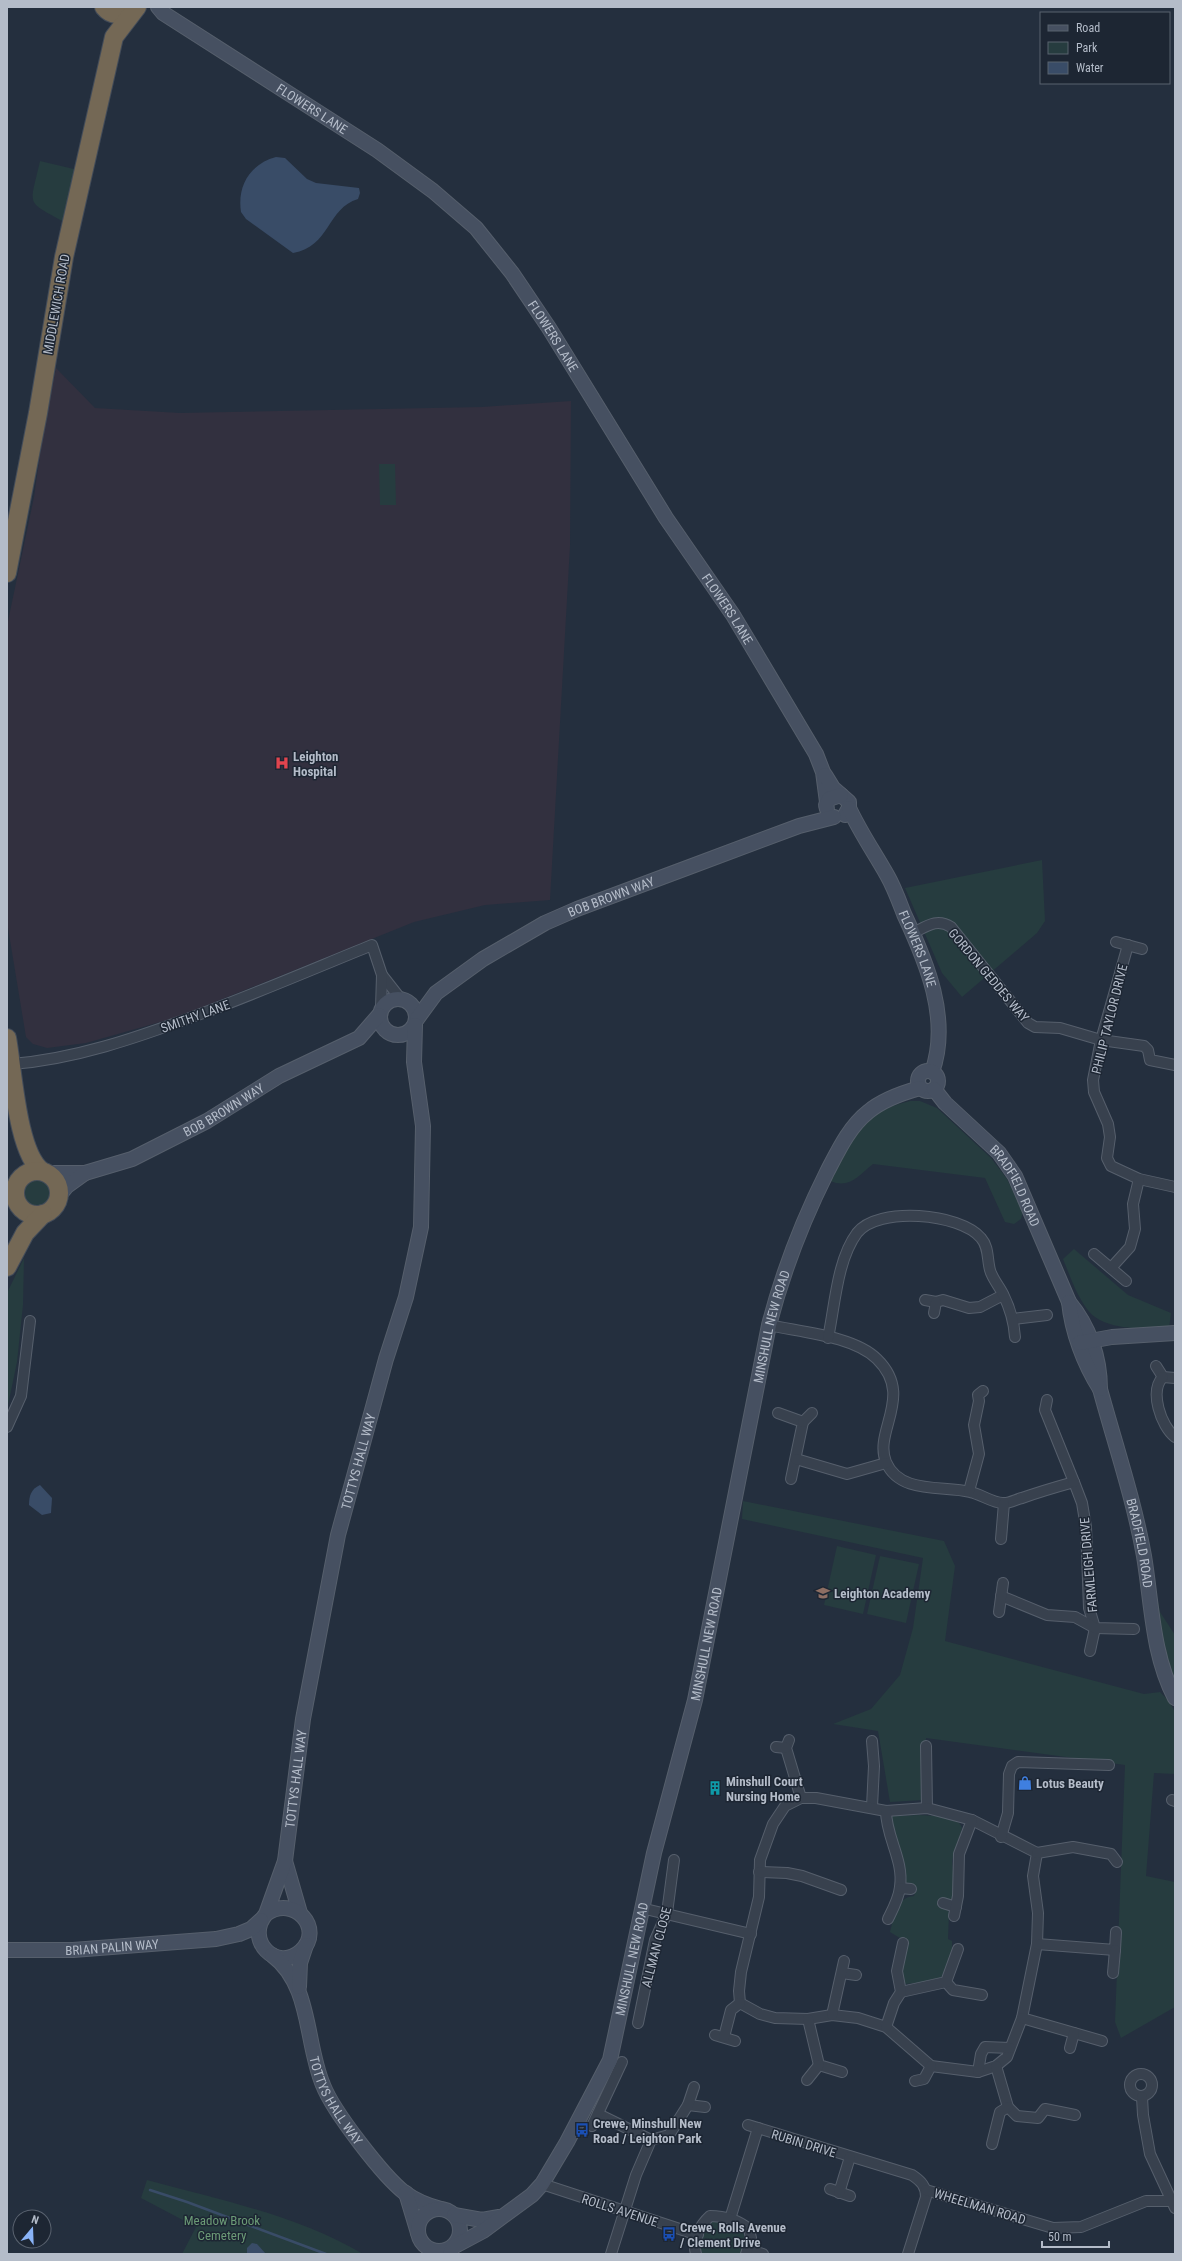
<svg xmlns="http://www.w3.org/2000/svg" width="1182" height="2261" viewBox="0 0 1182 2261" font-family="'Roboto Condensed',sans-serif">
<rect width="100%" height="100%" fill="#242f3e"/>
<path fill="#32303f" d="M 56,368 L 95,408 L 180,413 L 482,407 L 571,401 L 570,546 L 550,900 L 485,905 L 414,922 L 178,1017 L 86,1043 L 47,1048 L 33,1044 L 26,1037 L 7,922 L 7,626 L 34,497 L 43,433 Z"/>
<g fill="#263c3f">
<path d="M 40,161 L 78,170 L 66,223 C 24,200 30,207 40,161 Z"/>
<path d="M 379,464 L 395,464 L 396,505 L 380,505 Z"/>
<path d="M 1042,860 L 1045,921 L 1037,933 L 962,997 L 942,973 L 905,888 Z"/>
<path d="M 910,1101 L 920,1101 L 937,1108 L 991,1158 L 1007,1179 L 1023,1212 L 1021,1219 L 1014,1224 L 1005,1222 L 985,1178 L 873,1164 C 858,1176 850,1189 830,1181 C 853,1139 858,1113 910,1101 Z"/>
<circle cx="37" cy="1193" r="17"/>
<path d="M 1074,1249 L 1128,1295 L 1171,1313 L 1169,1329 C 1146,1329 1102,1331 1087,1309 C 1076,1294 1070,1276 1063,1259 Z"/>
<path d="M 24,1258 L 23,1305 L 17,1362 L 7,1410 L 7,1293 Z"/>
<path d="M 743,1501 L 944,1541 L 955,1566 L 945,1641 L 1144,1694 L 1160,1692 L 1169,1701 L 1175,1712 L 1175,1774 L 1154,1773 L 1146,1876 L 1175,1882 L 1175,2007 L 1121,2038 L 1115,2022 L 1125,1765 L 926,1738 L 924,1800 L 890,1802 L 878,1731 L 833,1724 L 871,1709 L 900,1675 L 913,1628 L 923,1558 L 742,1519 Z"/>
<path d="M 837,1546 L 876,1555 L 863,1614 L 824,1605 Z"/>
<path d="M 880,1556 L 919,1564 L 906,1623 L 867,1614 Z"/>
<path d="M 1150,1558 L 1160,1612 L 1175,1635 L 1175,1684 L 1163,1653 Z"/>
<path d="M 920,1815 C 931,1816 959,1815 962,1828 L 952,1861 L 955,1893 L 951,1900 L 941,1899 L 938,1906 L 948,1910 L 949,1913 L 948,1939 L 952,1941 L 952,1958 L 939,1981 L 904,1984 L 900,1971 L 908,1943 L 890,1932 C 894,1918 896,1897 914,1896 L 916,1889 L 907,1884 L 905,1879 L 889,1819 L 893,1816 Z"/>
<path d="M 147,2180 C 220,2200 297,2215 363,2254 L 182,2254 L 196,2227 L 141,2198 Z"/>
<path d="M 714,2220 C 720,2220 725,2222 730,2224 C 748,2229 746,2239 741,2254 L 703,2254 C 695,2244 704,2225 714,2220 Z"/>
</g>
<g fill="#394c67">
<path d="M 276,157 L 285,158 L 307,179 L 316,183 L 359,188 L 360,193 L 358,199 C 327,208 330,247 293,253 L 246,219 L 241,212 C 237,186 250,164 276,157 Z"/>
<path d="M 40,1485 L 52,1498 L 51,1513 L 42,1515 L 29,1505 C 29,1496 31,1489 40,1485 Z"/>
<path d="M 252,2243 L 257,2244 L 266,2254 L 247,2254 L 247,2248 Z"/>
</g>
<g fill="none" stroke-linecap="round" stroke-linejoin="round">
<path stroke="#394c67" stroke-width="2.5" d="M 150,2190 L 187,2202 L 326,2254"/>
<defs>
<g id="street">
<path d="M 913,933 C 927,926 937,918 951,927 L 1028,1023 L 1035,1027 L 1060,1028 L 1101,1040 L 1144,1046 L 1148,1050 L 1150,1060 L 1175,1065"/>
<path d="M 1116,942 L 1142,949"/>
<path d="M 1128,945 L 1101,1040 L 1093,1080 L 1094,1092 L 1108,1124 L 1110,1137 L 1107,1158 L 1111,1166 L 1139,1179 L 1175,1187"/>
<path d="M 382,975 L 400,998"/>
<path d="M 12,1064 C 75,1059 136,1038 195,1016 C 255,994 313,969 372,945 L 382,975 L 381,1008"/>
<path d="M 1094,1254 L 1126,1281"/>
<path d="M 1111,1268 L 1130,1247 L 1135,1229 L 1133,1204 L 1139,1179"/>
<path d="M 925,1300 L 936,1302 L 943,1300 L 969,1308 L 980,1307 L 1003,1295"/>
<path d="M 934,1313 L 936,1302"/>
<path d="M 1013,1319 L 1047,1315"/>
<path d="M 769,1325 C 800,1332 854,1336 877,1359 C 915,1396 873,1431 886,1462 C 900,1495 944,1485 970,1492 C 981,1494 994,1504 1004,1503 C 1010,1503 1017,1499 1022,1498 C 1039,1492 1056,1487 1074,1482 L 1082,1503 L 1086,1527 L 1089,1608 L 1095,1628 L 1090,1651"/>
<path d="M 828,1338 C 835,1305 837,1260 857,1233 C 878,1206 960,1213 981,1238 C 989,1247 987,1259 990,1270 C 992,1278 999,1286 1003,1294 C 1010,1308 1014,1321 1015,1337"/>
<path d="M 1156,1366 L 1163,1377 L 1175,1378"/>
<path d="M 1163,1377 C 1149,1391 1161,1426 1175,1437"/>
<path d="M 1047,1400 L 1045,1410 L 1074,1482"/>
<path d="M 778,1413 L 803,1422 L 791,1479"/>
<path d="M 803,1422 L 812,1413"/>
<path d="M 7,1427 L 21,1396 L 30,1321"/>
<path d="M 796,1459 L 847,1474 L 886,1463"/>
<path d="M 969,1491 L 979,1454 L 974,1425 L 979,1401 L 978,1395 L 983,1391"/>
<path d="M 1001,1539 L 1004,1503"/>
<path d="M 1001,1596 L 1047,1615 L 1075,1617 L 1095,1628 L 1134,1629"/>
<path d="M 999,1612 L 1003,1583"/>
<path d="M 789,1740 L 786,1748 L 801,1798"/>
<path d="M 872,1741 L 874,1766 L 872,1807"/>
<path d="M 926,1746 L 927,1808"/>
<path d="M 776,1747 L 786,1748"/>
<path d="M 801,1798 L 816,1798 L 886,1811 L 927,1808 L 972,1820 L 1037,1853 L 1033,1876 L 1038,1913 L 1037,1944 L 1022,2018 L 1007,2057 L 996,2066 L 978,2072 L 931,2066 L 886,2027 L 858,2018 L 832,2015 L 808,2019 L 775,2018 L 760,2014 L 740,2003 L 739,1991 L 741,1972 L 759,1897 L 760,1860 L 773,1824 L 785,1806 Z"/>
<path d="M 1172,1800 L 1175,1801"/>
<path d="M 886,1811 C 886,1837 904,1860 900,1887 C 899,1898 893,1909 888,1919"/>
<path d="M 1001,1837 L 1008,1813 L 1009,1774 L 1012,1766 L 1018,1762 L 1109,1765"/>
<path d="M 1037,1853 L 1073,1847 L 1111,1854 L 1117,1862"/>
<path d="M 759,1872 L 787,1873 L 802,1876 L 841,1890"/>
<path d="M 900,1888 L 911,1889"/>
<path d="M 943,1903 L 956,1907"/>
<path d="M 641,1908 L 751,1934"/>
<path d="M 954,1916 L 958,1896 L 959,1854 L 972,1820"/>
<path d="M 1037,1944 L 1115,1950 L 1116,1932"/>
<path d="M 842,1973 L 856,1975"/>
<path d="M 1113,1973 L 1115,1950"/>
<path d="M 946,1982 L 953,1990 L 982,1995"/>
<path d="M 901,1992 L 946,1982 L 958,1949"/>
<path d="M 832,2015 L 844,1961"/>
<path d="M 1022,2018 L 1102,2041"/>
<path d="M 808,2019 L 819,2065 L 842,2072"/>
<path d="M 638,2023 L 655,1940 L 667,1913 L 674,1860"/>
<path d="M 886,2027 L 894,2003 L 901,1992 L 897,1971 L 903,1943"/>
<path d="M 715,2035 L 735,2041"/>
<path d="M 724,2037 L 731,2010 L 740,2003"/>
<path d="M 1070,2048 L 1074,2033"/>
<path d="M 996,2066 L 1008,2107 L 1017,2116 L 1038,2118 L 1045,2109 L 1075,2115"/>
<path d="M 978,2072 L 981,2054 L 985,2047 L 1010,2048"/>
<circle cx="1141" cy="2085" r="11"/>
<path d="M 807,2080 L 819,2065"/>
<path d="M 915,2081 L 924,2079 L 931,2066"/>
<path d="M 1142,2097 L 1143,2115 L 1150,2154 L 1175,2208"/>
<path d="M 688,2105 L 705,2107"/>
<path d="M 598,2114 L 651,2140"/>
<path d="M 748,2125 L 912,2175 C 921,2181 926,2186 926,2197 L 908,2254"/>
<path d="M 592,2126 L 622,2062"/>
<path d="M 992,2144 L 1000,2112 L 1008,2107"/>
<path d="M 542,2184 L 698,2235"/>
<path d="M 830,2189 L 850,2196"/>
<path d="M 926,2190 L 1053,2228 L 1081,2227 L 1146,2201 L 1172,2201"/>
<path d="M 839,2193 L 850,2157"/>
<path d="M 730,2219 L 758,2128"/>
<path d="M 748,2250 L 763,2254"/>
<path d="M 611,2254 L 636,2175 L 651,2140 L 669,2135 L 688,2105 L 694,2087"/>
<path d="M 696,2254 C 692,2240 700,2225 710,2216 C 725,2216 738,2220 749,2229 L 751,2238 L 746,2254"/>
</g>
<g id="secondary">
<path id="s1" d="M 158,7 L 163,13 L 377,150 L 433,191 L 476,228 L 512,273 L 549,328 L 666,518 L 733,615 L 816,754 L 823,772 L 827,802"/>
<path d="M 825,775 L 833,788 L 849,802 L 849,808 L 845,815"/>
<path id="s2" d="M 849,808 C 860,832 874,852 887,875 C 894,887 899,901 904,914 C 926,961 951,1019 932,1072"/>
<path d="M 827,809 L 826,805 L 829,799 L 841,795"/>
<circle cx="398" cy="1017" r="18"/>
<path id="s3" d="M 417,1019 L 436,993 L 483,959 L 545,923 L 577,909 L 692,866 L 799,826 L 834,817"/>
<circle cx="928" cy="1081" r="10"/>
<path id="s4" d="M 934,1089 L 945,1103 L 999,1153 L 1015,1176 L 1069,1302 C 1089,1326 1100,1357 1100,1389 C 1115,1444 1134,1500 1144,1556 C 1152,1604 1152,1654 1175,1698"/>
<path id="s5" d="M 47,1173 L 85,1173 L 132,1159 L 207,1121 L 279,1076 L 359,1038 L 379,1015"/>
<path d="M 58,1197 L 67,1186 L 85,1173"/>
<path d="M 1069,1302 C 1072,1332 1084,1364 1100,1389"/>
<path d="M 1079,1343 L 1112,1337 L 1175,1333"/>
<path d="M 285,1861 L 300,1913"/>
<path id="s6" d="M 266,1914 C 294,1894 325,1929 301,1951 C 277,1973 244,1940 266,1914 L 285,1861 L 303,1719 L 338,1535 L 386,1359 L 406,1297 L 421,1227 L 423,1126 L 414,1062 L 415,1025"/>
<path id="s7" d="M 7,1950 L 73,1950 L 216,1939 L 239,1934 L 251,1929 L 261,1920"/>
<path id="s8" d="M 272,1955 C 312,1985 305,2043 323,2085 C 333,2111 383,2176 405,2193 C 416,2201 429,2206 441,2209"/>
<path d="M 299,1987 L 300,1963 L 306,1945"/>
<path d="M 406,2193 L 418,2233"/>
<circle cx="439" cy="2230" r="21"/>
<path d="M 454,2215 L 482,2220 L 499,2217"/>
<path id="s9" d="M 450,2254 L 453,2247 L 483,2231 L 532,2195 L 542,2184 L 567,2142 L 610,2060 L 654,1853 L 695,1700 L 769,1325 C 783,1271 802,1222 827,1172 C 838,1151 849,1127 868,1112 C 882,1100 902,1093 920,1088"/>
</g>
<g id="highway">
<path d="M 104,7 C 111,16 121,15 131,13"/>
<path d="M 7,573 L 38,413 L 64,257 L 114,37 L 137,7"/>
<path d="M 7,1038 C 13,1070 17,1153 42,1171"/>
<circle cx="37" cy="1193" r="22"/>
<path d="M 7,1267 L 25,1233 L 43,1214"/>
</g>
</defs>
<use href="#street" stroke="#565f6c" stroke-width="12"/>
<use href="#secondary" stroke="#565f6c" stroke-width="16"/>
<use href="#highway" stroke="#434c59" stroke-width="20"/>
<use href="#street" stroke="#38414e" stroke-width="10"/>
<use href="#secondary" stroke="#465061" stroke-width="14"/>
<use href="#highway" stroke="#746855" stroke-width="18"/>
</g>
<defs>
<symbol id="hospital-bare" viewBox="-9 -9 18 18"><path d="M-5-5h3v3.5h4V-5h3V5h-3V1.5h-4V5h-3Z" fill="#e0444e" stroke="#1d2633" stroke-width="2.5" paint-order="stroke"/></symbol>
<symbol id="school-bare" viewBox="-9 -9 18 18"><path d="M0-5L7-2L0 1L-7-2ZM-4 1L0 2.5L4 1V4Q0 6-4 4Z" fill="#8d6e63" stroke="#1d2633" stroke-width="2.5" paint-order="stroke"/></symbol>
<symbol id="shop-bare" viewBox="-9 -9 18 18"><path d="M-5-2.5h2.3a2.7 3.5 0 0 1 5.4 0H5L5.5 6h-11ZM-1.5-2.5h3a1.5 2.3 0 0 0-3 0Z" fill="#3f7fe0" stroke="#1d2633" stroke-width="2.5" paint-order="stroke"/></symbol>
<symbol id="building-bare" viewBox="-9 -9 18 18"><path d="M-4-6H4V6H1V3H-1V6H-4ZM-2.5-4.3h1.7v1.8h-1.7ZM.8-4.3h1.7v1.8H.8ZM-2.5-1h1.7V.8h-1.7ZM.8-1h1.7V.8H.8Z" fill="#0f9aa8" stroke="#1d2633" stroke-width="2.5" paint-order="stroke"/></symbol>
<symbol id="bus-bare" viewBox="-9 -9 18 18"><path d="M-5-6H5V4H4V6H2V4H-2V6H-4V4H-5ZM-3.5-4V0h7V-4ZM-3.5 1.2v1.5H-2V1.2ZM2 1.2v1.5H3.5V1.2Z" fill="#1a4fb4" stroke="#1d2633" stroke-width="2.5" paint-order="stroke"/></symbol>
</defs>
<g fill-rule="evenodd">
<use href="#hospital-bare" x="272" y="753" width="20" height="20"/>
<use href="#school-bare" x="813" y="1583" width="20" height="20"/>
<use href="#shop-bare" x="1015" y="1773" width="20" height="20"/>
<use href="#building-bare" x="705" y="1778" width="20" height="20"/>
<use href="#bus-bare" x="572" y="2120" width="20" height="20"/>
<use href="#bus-bare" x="659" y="2224" width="20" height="20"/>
</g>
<g text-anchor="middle" stroke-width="3" stroke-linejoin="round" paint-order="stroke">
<g font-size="13" fill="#b4bcc9" stroke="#1d2633">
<text dy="5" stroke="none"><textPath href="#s1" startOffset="185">FLOWERS LANE</textPath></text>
<text transform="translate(56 304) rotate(-80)" y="5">MIDDLEWICH ROAD</text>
<text dy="5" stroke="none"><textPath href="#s1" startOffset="521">FLOWERS LANE</textPath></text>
<text dy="5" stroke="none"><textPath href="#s1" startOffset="845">FLOWERS LANE</textPath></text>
<text dy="5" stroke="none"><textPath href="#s3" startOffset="233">BOB BROWN WAY</textPath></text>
<text dy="5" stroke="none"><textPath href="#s2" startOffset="157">FLOWERS LANE</textPath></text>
<text transform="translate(989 975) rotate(50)" y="5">GORDON GEDDES WAY</text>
<text transform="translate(195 1016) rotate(-20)" y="5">SMITHY LANE</text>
<text transform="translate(1109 1019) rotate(-76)" y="5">PHILIP TAYLOR DRIVE</text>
<text dy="5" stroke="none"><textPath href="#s5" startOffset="191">BOB BROWN WAY</textPath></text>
<text dy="5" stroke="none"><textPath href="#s4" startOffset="128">BRADFIELD ROAD</textPath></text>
<text dy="5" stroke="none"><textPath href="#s9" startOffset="1010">MINSHULL NEW ROAD</textPath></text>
<text dy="5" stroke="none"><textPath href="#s6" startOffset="621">TOTTYS HALL WAY</textPath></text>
<text dy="5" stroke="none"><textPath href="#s4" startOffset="510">BRADFIELD ROAD</textPath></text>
<text transform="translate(1088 1565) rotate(-95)" y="5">FARMLEIGH DRIVE</text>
<text dy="5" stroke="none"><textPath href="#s9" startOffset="686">MINSHULL NEW ROAD</textPath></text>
<text dy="5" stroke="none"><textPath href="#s6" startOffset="297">TOTTYS HALL WAY</textPath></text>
<text dy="5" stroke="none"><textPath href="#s7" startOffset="105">BRIAN PALIN WAY</textPath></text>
<text transform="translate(656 1947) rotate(-75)" y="5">ALLMAN CLOSE</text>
<text dy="5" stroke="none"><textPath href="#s9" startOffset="362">MINSHULL NEW ROAD</textPath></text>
<text dy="5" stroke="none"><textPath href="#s8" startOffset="162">TOTTYS HALL WAY</textPath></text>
<text transform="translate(804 2143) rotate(17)" y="5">RUBIN DRIVE</text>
<text transform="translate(980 2206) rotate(17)" y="5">WHEELMAN ROAD</text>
<text transform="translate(620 2210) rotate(18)" y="5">ROLLS AVENUE</text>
</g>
<g font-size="13" font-weight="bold" fill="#b4bcc9" stroke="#1d2633" text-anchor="start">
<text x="293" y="761">Leighton<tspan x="293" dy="15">Hospital</tspan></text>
<text x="834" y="1598">Leighton Academy</text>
<text x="726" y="1786">Minshull Court<tspan x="726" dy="15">Nursing Home</tspan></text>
<text x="1036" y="1788">Lotus Beauty</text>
<text x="593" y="2128">Crewe, Minshull New<tspan x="593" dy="15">Road / Leighton Park</tspan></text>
<text x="680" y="2232">Crewe, Rolls Avenue<tspan x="680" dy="15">/ Clement Drive</tspan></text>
</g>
<g font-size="13" fill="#6b9a76" stroke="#1d2633">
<text x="222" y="2225">Meadow Brook<tspan x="222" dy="15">Cemetery</tspan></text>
</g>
</g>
<rect width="1182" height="2261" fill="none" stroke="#b4bcc9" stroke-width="16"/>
<rect x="1040" y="12" width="130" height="72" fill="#1d2633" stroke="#59626f"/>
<rect x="1048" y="25" width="20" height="6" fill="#465061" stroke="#59626f"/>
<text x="1076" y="32" font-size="12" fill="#b4bcc9">Road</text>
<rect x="1048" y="42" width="20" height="12" fill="#263c3f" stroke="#59626f"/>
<text x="1076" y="52" font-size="12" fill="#b4bcc9">Park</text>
<rect x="1048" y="62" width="20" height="12" fill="#394c67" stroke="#59626f"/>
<text x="1076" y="72" font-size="12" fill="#b4bcc9">Water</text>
<g transform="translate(32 2229) rotate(19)"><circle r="19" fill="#1d2633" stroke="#59626f"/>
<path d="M0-3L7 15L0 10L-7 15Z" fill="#8ab4f8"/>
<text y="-6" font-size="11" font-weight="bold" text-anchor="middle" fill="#b4bcc9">N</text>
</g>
<path d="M1042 2241v6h67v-6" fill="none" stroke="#b4bcc9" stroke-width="2"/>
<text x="1048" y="2241" font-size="12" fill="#b4bcc9" stroke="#1d2633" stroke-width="3" paint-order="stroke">50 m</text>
</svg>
